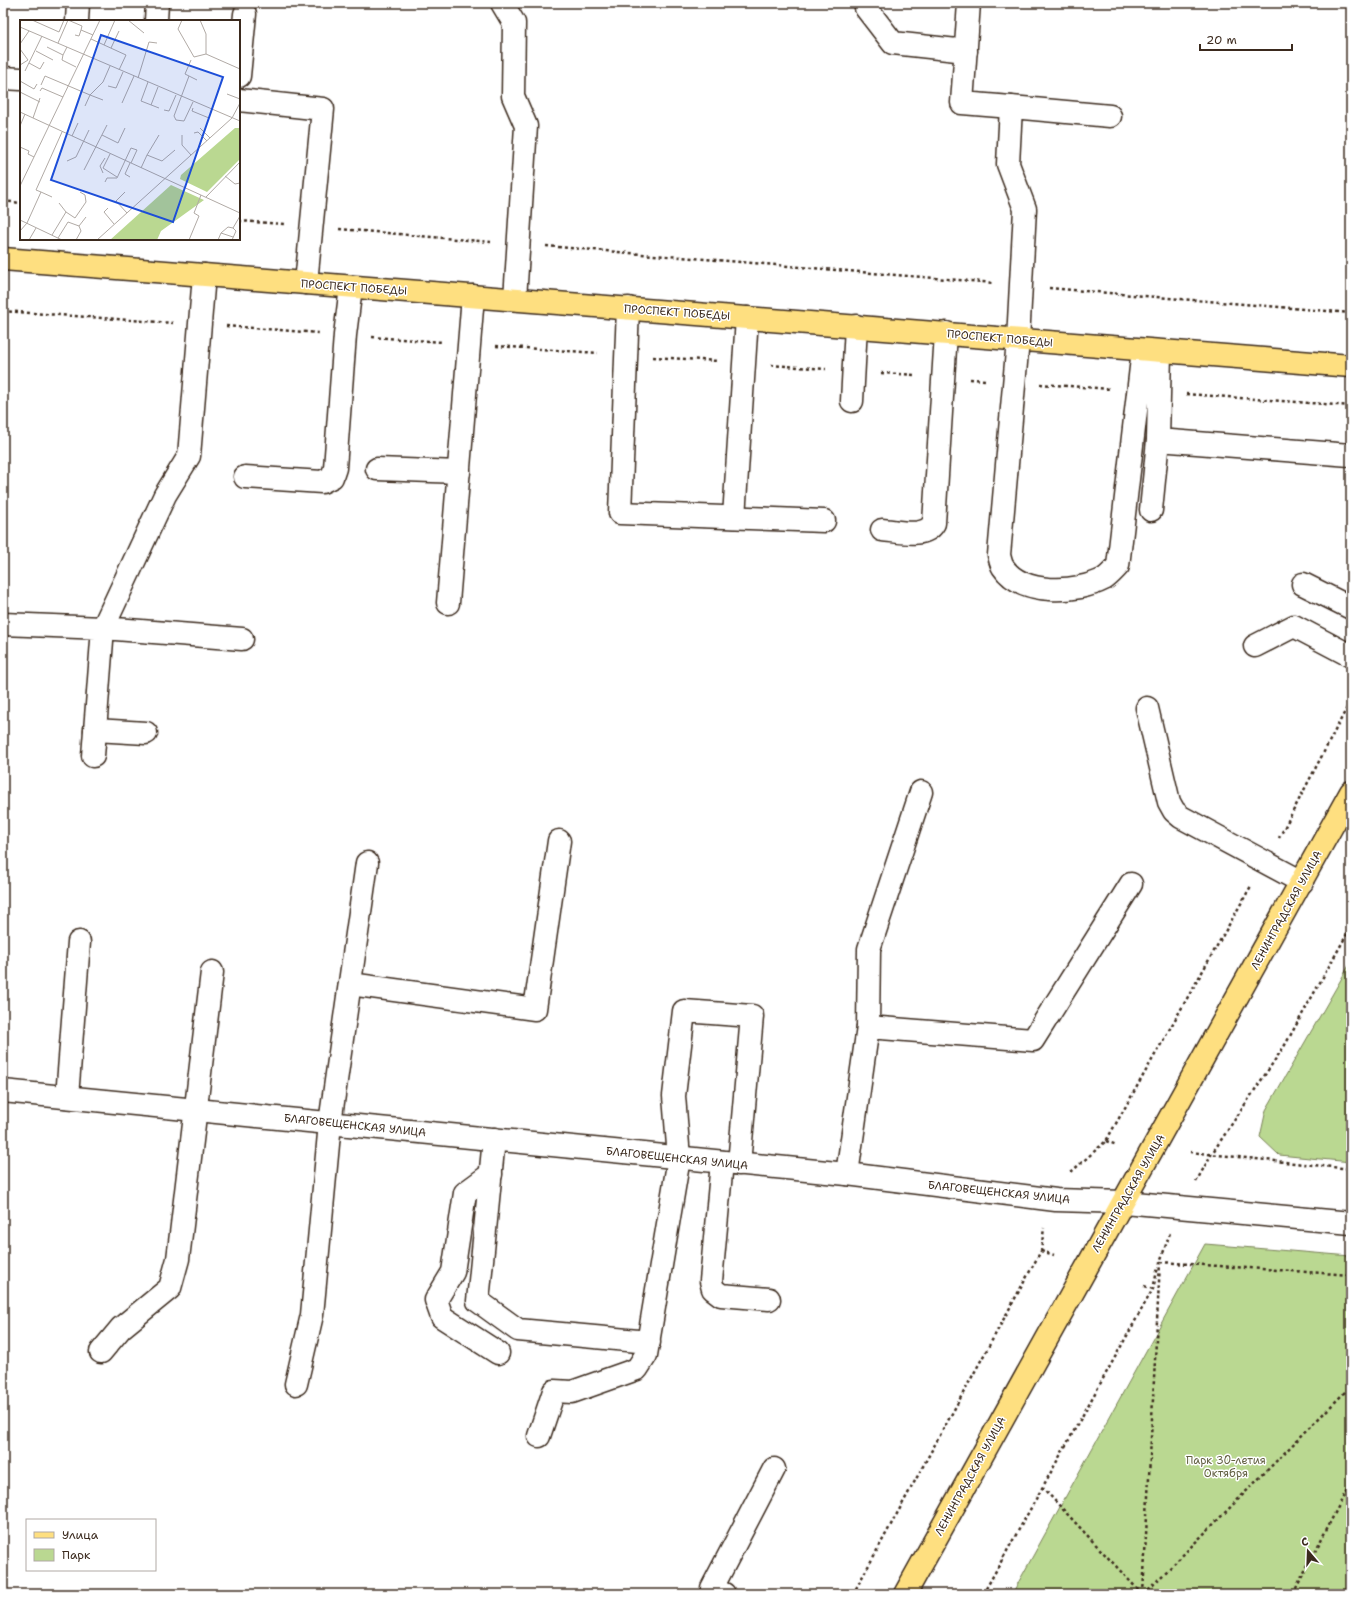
<svg xmlns="http://www.w3.org/2000/svg" width="1354" height="1597" viewBox="0 0 1354 1597" font-family="'Shantell Sans',sans-serif">
<rect width="100%" height="100%" fill="#fff"/>
<filter id="ink" filterUnits="userSpaceOnUse"><feTurbulence type="fractalNoise" baseFrequency=".025" numOctaves="2"/><feDisplacementMap in="SourceGraphic" scale="8" xChannelSelector="R" yChannelSelector="G"/><feConvolveMatrix kernelMatrix="1 2 1 2 8 2 1 2 1" color-interpolation-filters="sRGB"/></filter>
<g filter="url(#ink)">
<g fill="#bad891" stroke="#7a8158">
<path d="M 1351,962 L 1351,1162 L 1279,1155 L 1260,1137 L 1266,1110 Z"/>
<path d="M 1205,1244 L 1351,1256 L 1351,1594 L 1012,1594 Z"/>
</g>
<g fill="none" stroke-linecap="round" stroke-linejoin="round">
<defs>
<g id="minor">
<path d="M 502,3 L 514,23 L 513,96 L 526,126 L 515,299"/>
<path d="M 969,3 L 962,103 L 1011,107"/>
<path d="M 866,8 L 893,43 L 966,51"/>
<path d="M 77,21 L 78,3"/>
<path d="M 156,21 L 157,3"/>
<path d="M 239,76 L 245,14"/>
<path d="M 3,78 L 21,79"/>
<path d="M 239,100 L 323,109 L 306,283"/>
<path d="M 1110,116 L 1011,107 L 1008,164 L 1025,209 L 1018,340 L 999,555 C 1000,559 1001,564 1003,567 C 1022,596 1077,593 1104,579 C 1109,576 1114,570 1118,566 L 1143,350"/>
<path d="M 204,275 L 189,456 L 165,495 L 103,628 L 242,639"/>
<path d="M 628,308 L 620,513 L 824,521"/>
<path d="M 1160,352 L 1158,440 L 1350,455"/>
<path d="M 852,401 L 856,326"/>
<path d="M 377,469 L 459,472"/>
<path d="M 245,477 L 322,482 L 332,477 L 335,468 L 345,335 L 351,287"/>
<path d="M 1151,510 L 1158,440"/>
<path d="M 734,517 L 747,318"/>
<path d="M 882,530 C 898,531 925,539 934,523 L 946,333"/>
<path d="M 1303,584 L 1351,608"/>
<path d="M 448,603 L 473,296"/>
<path d="M 3,624 L 103,628 L 93,756"/>
<path d="M 1255,646 L 1294,626 L 1351,656"/>
<path d="M 1147,708 L 1169,802 L 1174,811 L 1181,817 L 1302,882"/>
<path d="M 95,730 L 146,733"/>
<path d="M 350,984 L 535,1009 L 559,841"/>
<path d="M 868,1027 L 869,949 L 921,792"/>
<path d="M 3,1091 L 847,1174 L 1056,1200 L 1124,1202 L 1351,1223"/>
<path d="M 67,1097 L 79,942"/>
<path d="M 494,1139 L 478,1301 L 518,1330 L 649,1342"/>
<path d="M 722,1162 L 711,1281 L 713,1289 L 721,1295 L 769,1299"/>
<path d="M 491,1174 L 465,1193 L 453,1272 L 436,1300 L 442,1317 L 498,1353"/>
<path d="M 847,1174 L 868,1027 L 1033,1040 L 1131,884"/>
<path d="M 101,1352 L 121,1328 L 170,1288 L 178,1259 L 212,972"/>
<path d="M 296,1384 L 312,1315 L 330,1123 L 367,863"/>
<path d="M 539,1436 L 554,1391 L 572,1392 L 637,1369 L 646,1355 L 679,1158 L 674,1096 L 684,1011 L 752,1016 L 739,1164"/>
<path d="M 724,1594 L 712,1588 L 774,1469"/>
</g>
<g id="major">
<path d="M 3,259 L 1351,366"/>
<path d="M 905,1594 L 1351,792"/>
</g>
</defs>
<use href="#minor" stroke="#3b2a1e" stroke-width="25"/>
<use href="#major" stroke="#3b2a1e" stroke-width="25"/>
<g stroke="#3b2a1e" stroke-width="2.5" stroke-dasharray="3 3" stroke-linecap="butt">
<path d="M 3,201 L 21,203"/>
<path d="M 239,221 L 284,224"/>
<path d="M 339,229 L 491,242"/>
<path d="M 546,246 L 994,283"/>
<path d="M 1049,288 L 1351,313"/>
<path d="M 3,311 L 173,323"/>
<path d="M 226,326 L 319,333"/>
<path d="M 372,337 L 443,342"/>
<path d="M 496,346 L 598,353"/>
<path d="M 653,357 L 718,361"/>
<path d="M 771,365 L 826,369"/>
<path d="M 881,373 L 916,375"/>
<path d="M 970,379 L 987,380"/>
<path d="M 1040,384 L 1111,389"/>
<path d="M 1186,394 L 1351,406"/>
<path d="M 1279,838 L 1351,700"/>
<path d="M 1106,1141 L 1117,1145"/>
<path d="M 1190,1152 L 1351,1169"/>
<path d="M 1071,1172 L 1106,1141 L 1251,886"/>
<path d="M 1196,1182 L 1211,1155 L 1285,1045 L 1351,927"/>
<path d="M 1041,1251 L 1054,1255"/>
<path d="M 1160,1262 L 1351,1275"/>
<path d="M 1144,1286 L 1153,1289"/>
<path d="M 1042,1487 L 1142,1594"/>
<path d="M 853,1594 L 1041,1251 L 1044,1228"/>
<path d="M 983,1594 L 1153,1289 L 1158,1267"/>
<path d="M 1143,1594 L 1160,1262 L 1170,1233"/>
<path d="M 1144,1594 L 1351,1386"/>
<path d="M 1293,1594 L 1351,1482"/>
</g>
<use href="#minor" stroke="#fff" stroke-width="22"/>
<use href="#major" stroke="#fedf80" stroke-width="22"/>
</g>
</g>
<g text-anchor="middle" stroke-width="3" stroke-linejoin="round" paint-order="stroke">
<g font-size="11" fill="#3b2a1e" stroke="#fff">
<text transform="translate(354 287) rotate(4)" y="4">ПРОСПЕКТ ПОБЕДЫ</text>
<text transform="translate(677 312) rotate(4)" y="4">ПРОСПЕКТ ПОБЕДЫ</text>
<text transform="translate(1000 338) rotate(5)" y="4">ПРОСПЕКТ ПОБЕДЫ</text>
<text transform="translate(1286 910) rotate(-61)" y="4">ЛЕНИНГРАДСКАЯ УЛИЦА</text>
<text transform="translate(355 1125) rotate(6)" y="4">БЛАГОВЕЩЕНСКАЯ УЛИЦА</text>
<text transform="translate(677 1158) rotate(6)" y="4">БЛАГОВЕЩЕНСКАЯ УЛИЦА</text>
<text transform="translate(999 1192) rotate(6)" y="4">БЛАГОВЕЩЕНСКАЯ УЛИЦА</text>
<text transform="translate(1128 1193) rotate(-60)" y="4">ЛЕНИНГРАДСКАЯ УЛИЦА</text>
<text transform="translate(970 1476) rotate(-61)" y="4">ЛЕНИНГРАДСКАЯ УЛИЦА</text>
</g>
<g font-size="11" fill="#615e40" stroke="#fff">
<text x="1226" y="1464">Парк 30-летия<tspan x="1226" dy="13">Октября</tspan></text>
</g>
</g>
<g transform="translate(20 20)">
<rect width="220" height="220" fill="#fff"/>
<path d="M 215,108 L 220,108 L 220,139 L 187,172 L 160,159 L 161,155 ZM 151,165 L 184,180 L 141,211 L 137,220 L 90,220 Z" fill="#bad891"/>
<path fill="none" stroke="#b1aaa5" stroke-width="1" d="M 12,0 L 39,12 L 44,0M 108,0 L 124,13M 162,0 L 158,9 L 174,37 L 186,34 L 220,49M 180,0 L 186,14 L 186,34M 0,7 L 220,101M 55,15 L 59,16 L 61,10 L 73,15M 71,19 L 106,35 L 99,50M 38,23 L 48,0 L 62,6 L 61,10M 0,24 L 9,11M 84,25 L 95,0M 27,27 L 43,35 L 47,27M 91,28 L 99,11M 0,29 L 8,40 L 0,45M 16,31 L 33,40M 43,35 L 42,40 L 56,47M 9,43 L 20,49 L 24,42M 5,51 L 22,16M 169,56 L 165,54 L 171,40M 118,58 L 129,22 L 137,23M 0,61 L 14,69 L 17,64M 128,62 L 121,81 L 139,88M 21,65 L 25,56 L 70,75 L 65,86M 88,66 L 96,68 L 103,52M 20,71 L 22,68 L 43,77M 0,72 L 20,82M 207,74 L 220,79M 83,80 L 70,75 L 83,62 L 90,46M 173,82 L 164,101 L 156,100 L 154,96 L 169,56 L 177,60M 102,83 L 114,56M 131,85 L 138,67M 173,88 L 172,91 L 189,98M 144,90 L 149,91 L 156,75M 0,92 L 220,193M 13,98 L 20,78M 212,98 L 220,83M 0,106 L 5,94M 180,108 L 190,118M 174,113 L 178,112 L 187,121M 82,115 L 98,123 L 105,108M 162,115 L 162,125 L 171,135M 52,116 L 58,103M 0,127 L 9,131 L 8,134 L 14,137M 90,134 L 83,148 L 97,157M 127,135 L 139,115M 47,141 L 56,137 L 69,110M 121,148 L 127,135 L 142,141 L 155,130M 64,150 L 87,105M 83,153 L 80,146 L 85,138M 205,156 L 215,164 L 220,163M 110,157 L 105,154 L 110,143M 85,162 L 87,158 L 97,158 L 111,128 L 117,130 L 111,143M 0,166 L 80,0M 21,172 L 32,177M 105,172 L 96,181 L 107,193M 186,177 L 220,142M 88,188 L 84,192 L 94,204M 46,192 L 55,198 L 66,182 L 65,175 L 60,172M 0,200 L 42,220M 213,208 L 220,196M 0,211 L 7,203 L 21,172 L 16,170 L 42,112M 201,213 L 213,217M 32,215 L 46,192 L 39,183M 38,218 L 48,202 L 59,206M 9,220 L 16,208M 56,220 L 61,211 L 59,206 L 66,197M 77,220 L 212,98M 169,220 L 179,196 L 174,193 L 181,175M 198,220 L 201,213 L 208,207 L 213,208M 212,220 L 216,211 L 213,208"/>
<path fill="#1d4ed8" fill-opacity="0.15" stroke="#1d4ed8" stroke-width="2" d="M 81,15 L 203,57 L 153,202 L 31,160 Z"/>
<rect width="220" height="220" fill="none" stroke="#3b2a1e" stroke-width="2"/>
</g>
<rect width="1354" height="1597" fill="none" stroke="#fff" stroke-width="16"/>
<rect x="8" y="8" width="1338" height="1581" fill="none" stroke="#3b2a1e" stroke-width="1.5" filter="url(#ink)"/>
<rect x="26" y="1519" width="130" height="52" fill="#ffffff" stroke="#b1aaa5"/>
<rect x="34" y="1532" width="20" height="6" fill="#fedf80" stroke="#b1aaa5"/>
<text x="62" y="1539" font-size="12" fill="#3b2a1e">Улица</text>
<rect x="34" y="1549" width="20" height="12" fill="#bad891" stroke="#b1aaa5"/>
<text x="62" y="1559" font-size="12" fill="#3b2a1e">Парк</text>
<g transform="translate(1308 1551) rotate(341)" stroke="#ffffff" stroke-width="3" paint-order="stroke">
<path d="M0-3L7 15L0 10L-7 15Z" fill="#3b2a1e"/>
<text y="-6" font-size="11" font-weight="bold" text-anchor="middle" fill="#3b2a1e">С</text>
</g>
<path d="M1200 44v6h92v-6" fill="none" stroke="#3b2a1e" stroke-width="2"/>
<text x="1206" y="44" font-size="12" fill="#3b2a1e" stroke="#ffffff" stroke-width="3" paint-order="stroke">20 m</text>
</svg>
